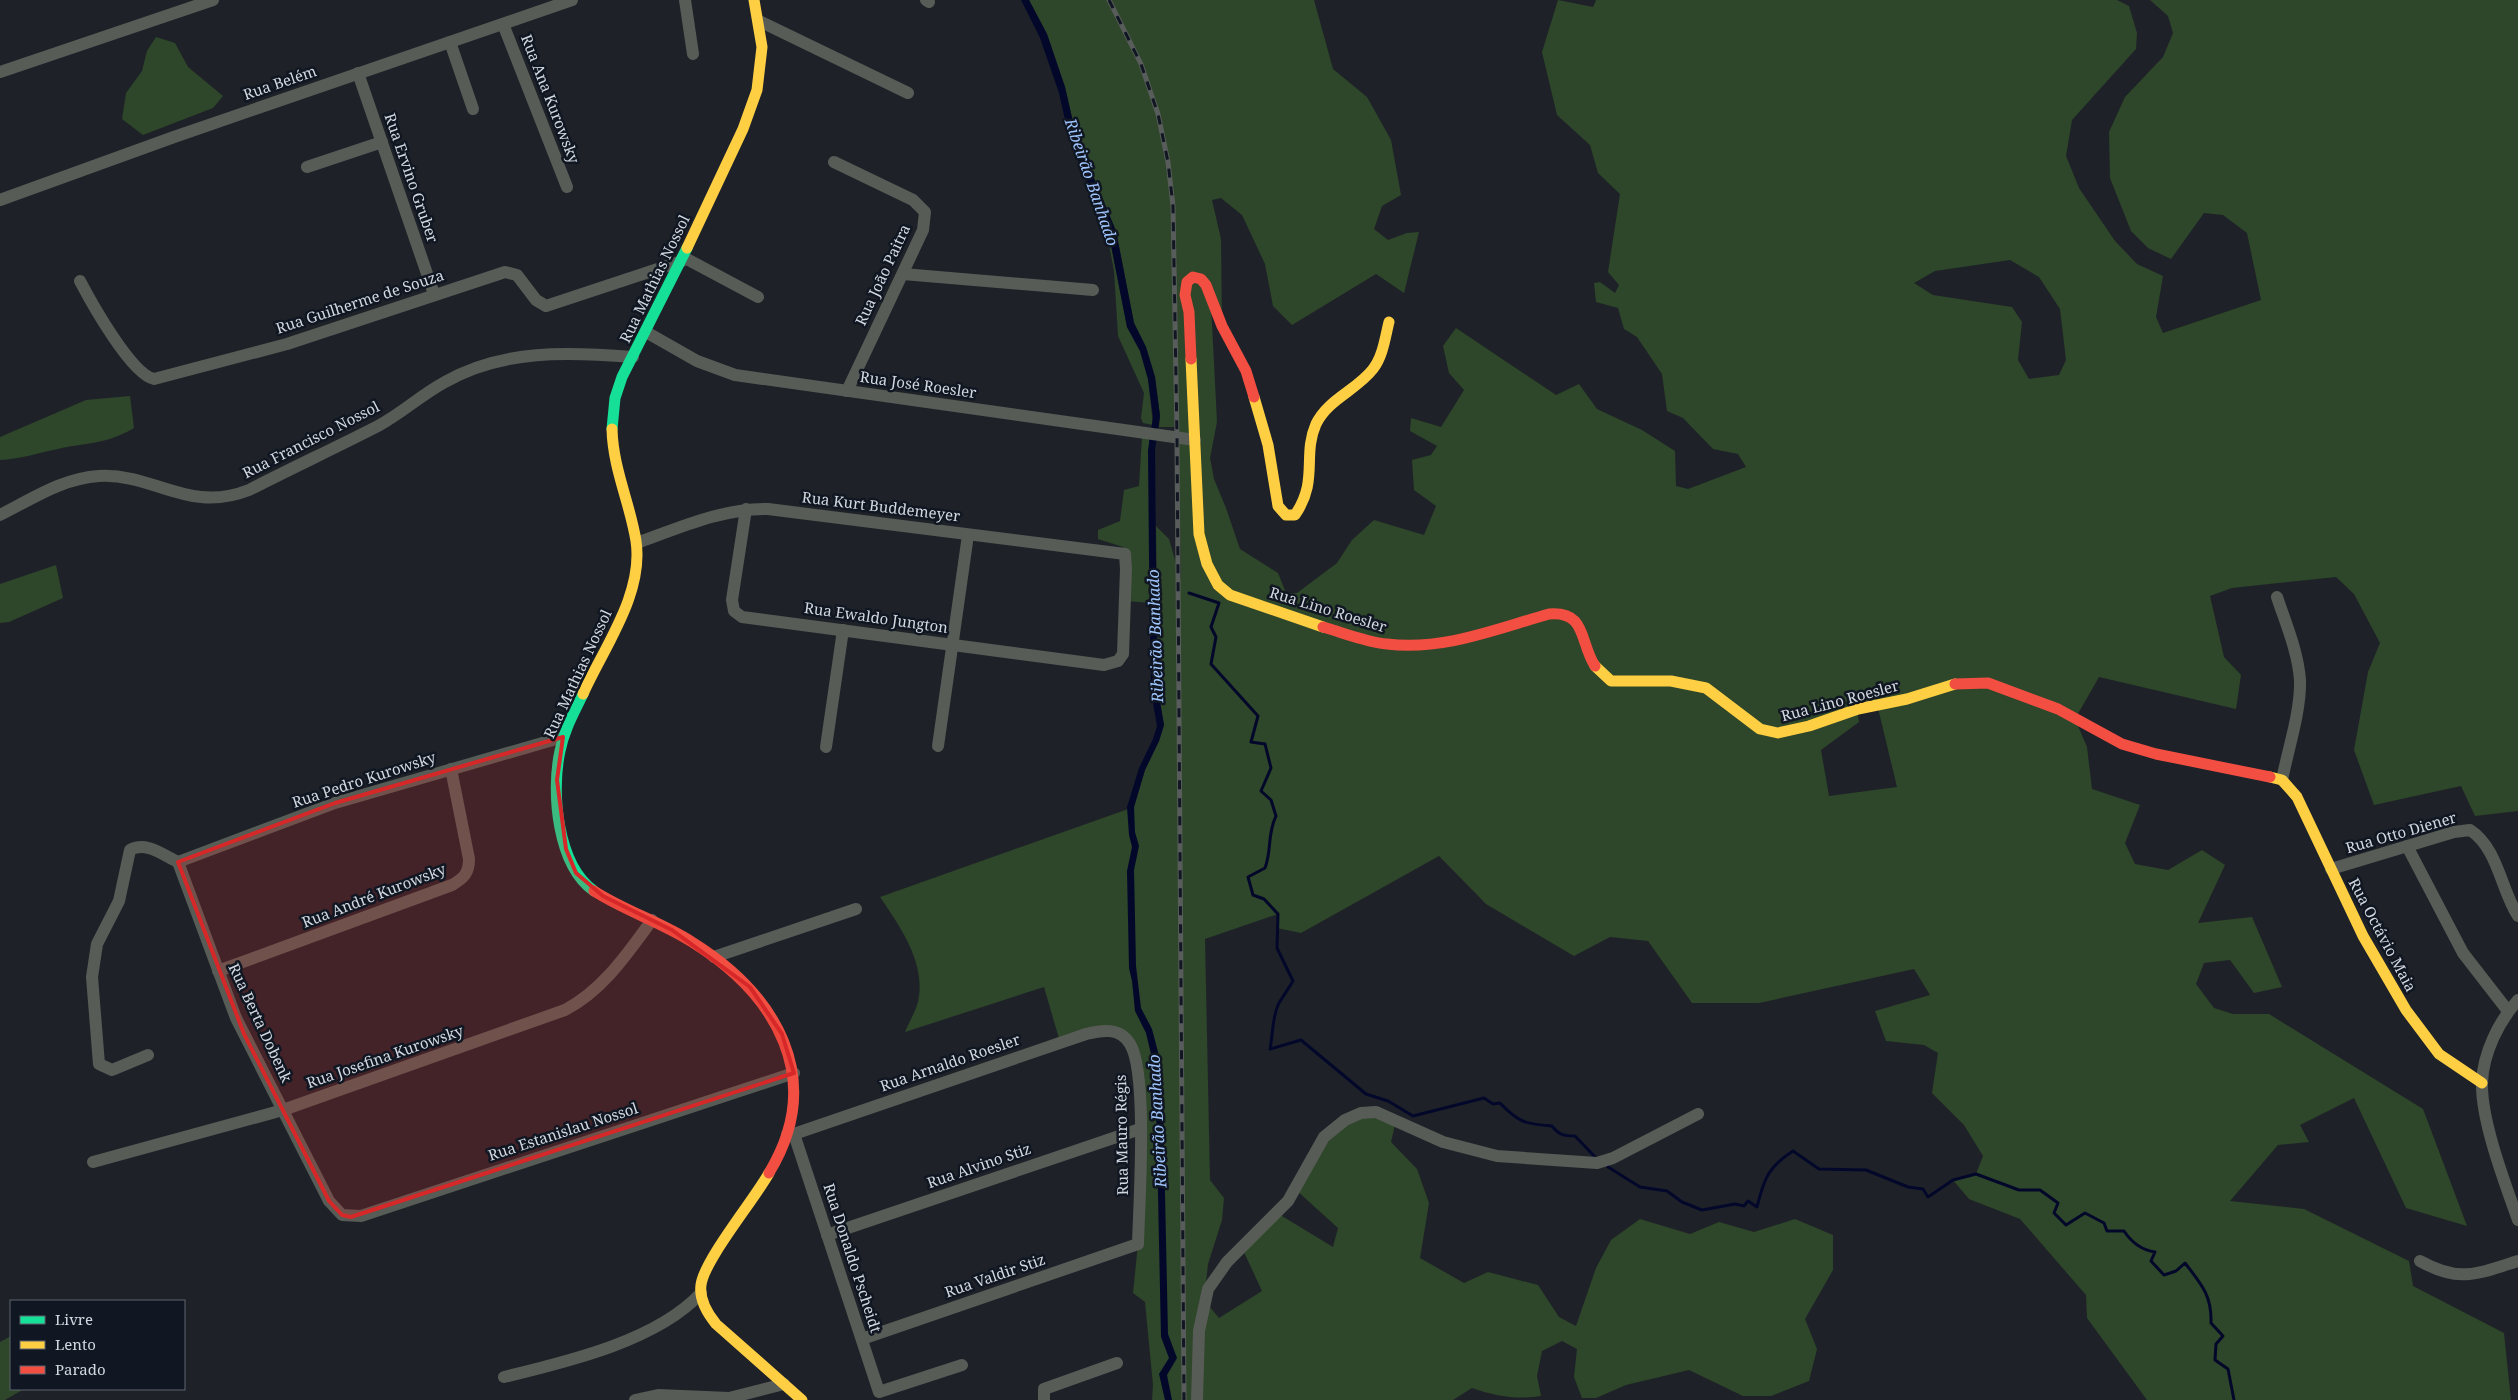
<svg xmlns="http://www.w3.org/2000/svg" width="2518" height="1400" viewBox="0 0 2518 1400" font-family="'Noto Serif',serif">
<rect width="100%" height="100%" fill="#1e2228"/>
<g fill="#2e4629" fill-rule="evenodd">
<path d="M 1029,0 L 1314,0 L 1333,69 L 1367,97 L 1391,140 L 1401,195 L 1382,206 L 1374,229 L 1388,240 L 1407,233 L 1419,232 L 1404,293 L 1376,274 L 1292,325 L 1273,306 L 1265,264 L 1242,215 L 1221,198 L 1212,200 L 1221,239 L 1222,326 L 1211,304 L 1217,422 L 1210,458 L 1214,479 L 1226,508 L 1240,549 L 1278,573 L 1286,593 L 1297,593 L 1337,563 L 1352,540 L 1374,520 L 1424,535 L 1436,506 L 1414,490 L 1412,460 L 1431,455 L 1437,446 L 1410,431 L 1411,418 L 1441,427 L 1464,390 L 1449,373 L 1443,346 L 1456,328 L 1556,395 L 1579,384 L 1597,409 L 1642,430 L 1675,451 L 1676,486 L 1688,489 L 1746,467 L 1738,454 L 1713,449 L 1683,418 L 1667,411 L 1662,374 L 1637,337 L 1624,329 L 1618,308 L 1596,302 L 1594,283 L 1600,282 L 1615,293 L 1619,285 L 1608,272 L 1620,194 L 1598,173 L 1590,145 L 1557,115 L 1542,52 L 1558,0 L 1593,7 L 1596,0 L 2117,0 L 2129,6 L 2137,33 L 2136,49 L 2072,120 L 2066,156 L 2079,188 L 2115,241 L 2137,264 L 2163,276 L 2156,317 L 2163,333 L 2261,300 L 2247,233 L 2223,215 L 2204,213 L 2171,259 L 2148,248 L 2131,231 L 2110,178 L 2109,132 L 2125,97 L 2163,57 L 2173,33 L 2168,16 L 2150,0 L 2518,0 L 2518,811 L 2475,816 L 2461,786 L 2374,805 L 2354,750 L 2368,672 L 2380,643 L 2354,594 L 2336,577 L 2232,588 L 2210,596 L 2224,657 L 2241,675 L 2236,709 L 2099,677 L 2075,719 L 2087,747 L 2092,789 L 2140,805 L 2125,843 L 2135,864 L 2168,870 L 2202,850 L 2225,865 L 2198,923 L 2252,917 L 2282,987 L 2254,993 L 2230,960 L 2204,963 L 2196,984 L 2214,1008 L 2233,1014 L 2269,1014 L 2423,1109 L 2467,1226 L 2406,1208 L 2354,1098 L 2300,1125 L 2309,1142 L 2278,1145 L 2230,1201 L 2304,1209 L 2409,1261 L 2413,1286 L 2504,1333 L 2511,1400 L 2147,1400 L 2087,1318 L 2086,1295 L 2020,1219 L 1969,1199 L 1953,1180 L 1976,1174 L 1983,1156 L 1964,1125 L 1932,1093 L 1938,1053 L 1924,1045 L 1886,1041 L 1875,1011 L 1930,995 L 1914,969 L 1759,1003 L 1692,1003 L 1648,941 L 1610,937 L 1574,956 L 1486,904 L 1439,856 L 1301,933 L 1277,928 L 1278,914 L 1205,939 L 1210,1180 L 1224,1198 L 1222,1220 L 1208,1264 L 1204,1300 L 1219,1318 L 1262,1291 L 1242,1248 L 1277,1213 L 1333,1247 L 1338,1228 L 1296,1190 L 1324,1137 L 1352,1116 L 1396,1120 L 1391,1142 L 1417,1169 L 1429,1203 L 1420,1258 L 1464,1283 L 1488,1272 L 1538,1285 L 1559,1317 L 1576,1326 L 1596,1268 L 1611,1240 L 1640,1219 L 1690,1234 L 1719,1222 L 1754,1232 L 1795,1219 L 1833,1235 L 1833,1270 L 1805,1319 L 1817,1349 L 1809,1381 L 1771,1396 L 1743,1396 L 1689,1370 L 1626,1385 L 1596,1398 L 1582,1398 L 1574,1377 L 1577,1349 L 1562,1341 L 1542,1351 L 1537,1376 L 1541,1396 C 1518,1400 1494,1396 1472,1388 L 1453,1400 L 1152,1400 L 1153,1385 L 1145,1302 L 1133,1293 L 1138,1244 L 1137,1065 L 1117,1033 L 1060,1042 L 1044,987 L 905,1032 C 909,1022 918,1008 919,996 C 924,960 899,925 880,897 L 1134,807 L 1145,770 L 1159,741 L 1164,725 L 1158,690 L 1156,526 L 1169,539 L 1181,581 L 1176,332 L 1174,427 L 1159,427 L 1160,416 L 1155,377 L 1146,347 L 1134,323 L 1116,231 L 1076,135 L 1065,87 L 1047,34 ZM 2010,260 L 2039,277 L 2060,309 L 2066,360 L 2059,375 L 2029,379 L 2018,360 L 2022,322 L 2012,307 L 1933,295 L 1914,283 L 1935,271 ZM 1877,704 L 1897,787 L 1829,796 L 1821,750 L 1859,722 L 1857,709 Z"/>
<path d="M 156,37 L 175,43 L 188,67 L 223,96 L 213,108 L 143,135 L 122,119 L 126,93 L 142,71 L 147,51 Z"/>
<path d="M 1107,234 L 1109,235 L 1127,327 L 1140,351 L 1148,379 L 1153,425 L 1143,423 L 1141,418 L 1144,393 L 1118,336 L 1114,271 Z"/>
<path d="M 130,396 L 134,428 C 103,446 85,442 53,450 C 35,454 19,459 0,460 L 0,437 L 86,400 Z"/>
<path d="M 1142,437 L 1149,437 L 1150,603 L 1127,601 L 1129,554 L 1123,547 L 1098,539 L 1098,530 L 1120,521 L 1124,490 L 1139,486 Z"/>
<path d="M 56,565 L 63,598 L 9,622 L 0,623 L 0,584 Z"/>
<path d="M 11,1336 L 11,1389 L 24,1389 L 5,1400 L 0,1400 L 0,1342 Z"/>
</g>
<path fill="#03082b" d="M 1021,0 L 1029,0 L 1047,34 L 1065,87 L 1076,135 L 1116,231 L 1134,323 L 1146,347 L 1155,377 L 1160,416 L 1155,450 L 1156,558 L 1158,690 L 1164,725 L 1159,741 L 1145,770 L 1134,807 L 1135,832 L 1139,846 L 1134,870 L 1136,966 L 1141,1008 L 1152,1029 L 1158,1052 L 1163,1099 L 1168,1334 L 1177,1358 L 1167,1375 L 1172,1400 L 1165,1400 L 1159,1374 L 1169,1358 L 1161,1337 L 1156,1100 L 1151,1054 L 1146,1033 L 1135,1011 L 1132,981 L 1129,968 L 1127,871 L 1132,847 L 1129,835 L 1127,807 L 1139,768 L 1153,739 L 1157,726 L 1151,692 L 1149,559 L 1148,450 L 1153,417 L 1148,379 L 1140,351 L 1127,327 L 1109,235 L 1069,138 L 1059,93 L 1040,38 Z"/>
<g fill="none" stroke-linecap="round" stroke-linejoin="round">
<g stroke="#03082b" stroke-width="3">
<path d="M 1189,593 L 1219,603 L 1211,627 L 1216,637 L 1211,664 L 1258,716 L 1251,742 L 1265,744 L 1271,768 L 1261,791 L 1271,800 L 1276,816 C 1267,834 1272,850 1265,868 L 1248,877 L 1253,895 L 1264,899 L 1278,914 L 1277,948 L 1293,981 C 1289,988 1281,999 1278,1005 C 1272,1019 1273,1034 1270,1049 L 1301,1040 L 1366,1094 L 1388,1101 L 1413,1116 L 1484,1098 L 1493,1104 L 1500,1103 C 1519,1123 1526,1124 1552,1126 C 1559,1135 1564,1136 1575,1136 L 1598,1160"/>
<path d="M 1608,1167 L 1640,1187 L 1667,1191 L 1682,1202 L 1702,1210 L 1735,1204 L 1744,1206 L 1748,1201 L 1757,1207 C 1764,1179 1768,1167 1793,1151 L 1819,1169 L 1866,1170 L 1908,1187 L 1923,1189 L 1928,1197 L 1953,1180 L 1976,1174 L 2019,1190 L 2040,1190 L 2058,1203 L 2054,1213 L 2066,1225 L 2085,1213 L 2104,1223 L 2107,1231 L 2124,1231 C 2132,1243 2141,1250 2155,1252 L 2151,1261 L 2164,1275 L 2176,1271 L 2185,1263 C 2201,1284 2212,1295 2211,1323 L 2223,1336 L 2216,1344 L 2215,1360 L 2228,1369 L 2234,1400"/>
</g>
<g stroke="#575c56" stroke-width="12">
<path d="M 685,0 L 693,54"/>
<path d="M 926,0 L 929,2"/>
<path d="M 759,21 L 908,93"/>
<path d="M 503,24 L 567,187"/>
<path d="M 450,42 L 473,109"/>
<path d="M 0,72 L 213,0"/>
<path d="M 358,73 L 434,294"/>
<path d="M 834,162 L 913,200 L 925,212 L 923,230 L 847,391"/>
<path d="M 307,167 L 382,142"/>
<path d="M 0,200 L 174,137 L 572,0"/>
<path d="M 683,257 L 758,297"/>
<path d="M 903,274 L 1093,290"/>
<path d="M 80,281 C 91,302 131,374 154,379 L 287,344 L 505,272 L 517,275 L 536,300 L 546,306 L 682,261"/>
<path d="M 646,332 L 697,361 L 735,375 L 1195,440"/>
<path d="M 0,515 C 32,499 63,478 99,476 C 155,473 188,514 249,490 C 292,468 335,448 378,426 C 402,413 421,395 445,382 C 502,349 569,352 633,357"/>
<path d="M 637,543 C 679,528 723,508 768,509 L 1125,554 L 1126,569 L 1123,654 L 1118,661 L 1104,665 L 742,617 L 734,611 L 732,600 L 746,509"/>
<path d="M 2277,597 C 2286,624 2298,652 2300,680 C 2301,711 2288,749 2282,780"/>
<path d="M 938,746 L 968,535"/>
<path d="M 826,747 L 843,630"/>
<path d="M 2407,846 L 2463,953 L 2508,1011"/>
<path d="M 178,862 L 236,1018 L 329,1201 L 342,1215 L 361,1216 L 794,1073"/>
<path d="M 178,862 L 335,803 L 563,737"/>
<path d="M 2331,869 L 2454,832 L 2470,830 C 2498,848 2501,890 2518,916"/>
<path d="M 714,957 L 856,909"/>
<path d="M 218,971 L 452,885 C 464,878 469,873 469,859 L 451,769"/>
<path d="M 2518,1000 C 2499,1021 2483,1053 2482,1083 C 2481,1121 2505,1183 2518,1220"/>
<path d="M 148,1055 L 112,1070 L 99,1064 L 92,977 L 97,944 L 119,901 L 130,850 C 146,841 163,855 178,862"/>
<path d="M 787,1134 L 794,1134 L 1086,1034 C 1102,1030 1120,1027 1130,1044 C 1148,1072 1139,1205 1138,1244 L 862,1339"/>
<path d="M 794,1134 L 879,1392 L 962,1365"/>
<path d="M 93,1162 L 283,1110 L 565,1010 C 603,990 627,954 652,920"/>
<path d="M 827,1235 L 1140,1129"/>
<path d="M 2420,1261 C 2459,1283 2477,1274 2518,1261"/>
<path d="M 504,1377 C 566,1362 657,1341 701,1293"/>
<path d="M 635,1400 L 658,1395 L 729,1398 L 784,1384"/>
<path d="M 1044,1400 L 1044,1389 L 1117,1363"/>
<path d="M 1197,1400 L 1199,1331 L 1208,1289 L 1227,1262 L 1288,1201 L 1324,1137 L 1345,1120 L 1361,1113 L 1376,1112 L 1443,1142 L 1497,1156 L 1597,1163 L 1613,1158 L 1698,1114"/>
</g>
<g stroke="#16e098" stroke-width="11">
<path d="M 612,429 L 615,398 L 622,377 L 687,248"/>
<path d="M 583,694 C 574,713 564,730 560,751 C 551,792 557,865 594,891"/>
</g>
<g stroke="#ffcf43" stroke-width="11">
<path d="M 687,248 L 743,129 L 757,90 L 762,47 L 754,0"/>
<path d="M 1191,359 L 1199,534 L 1207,564 L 1218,585 L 1230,595 L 1323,627"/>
<path d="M 1254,397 L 1268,445 L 1278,506 L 1286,515 L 1295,515 C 1319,480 1302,456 1316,424 C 1328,399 1357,390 1373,369 C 1383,356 1385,338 1389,322"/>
<path d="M 1595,666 L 1611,681 L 1671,681 L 1706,688 L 1760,729 L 1778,733 L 1809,726 L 1858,709 L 1907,699 L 1955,684"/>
<path d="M 583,694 C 604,647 644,594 636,541 C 630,503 613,469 612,429"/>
<path d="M 2270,777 L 2282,780 L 2297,797 L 2363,936 L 2406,1010 L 2439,1054 L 2482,1083"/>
<path d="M 769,1173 C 754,1200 704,1260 701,1285 C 699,1300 707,1313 716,1324 L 802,1400"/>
</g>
<g stroke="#f24e42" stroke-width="11">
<path d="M 1191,359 L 1189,312 L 1185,295 L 1187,282 L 1193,277 L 1201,279 L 1206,285 L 1222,326 L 1246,371 L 1254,397"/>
<path d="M 1323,627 C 1344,633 1366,642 1387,644 C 1443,651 1496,629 1549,614 C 1587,611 1579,641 1595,666"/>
<path d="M 1955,684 L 1988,683 L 2058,709 L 2122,744 L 2156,754 L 2270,777"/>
<path d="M 594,891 C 625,911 661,922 692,942 C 777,995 826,1079 769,1173"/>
</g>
<defs>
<path id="rail" d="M 1109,0 L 1141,64 L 1158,114 L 1168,162 L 1173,206 L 1177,437 L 1184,1400"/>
</defs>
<use href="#rail" stroke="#585c5b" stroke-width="5"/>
<use href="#rail" stroke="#111722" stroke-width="3" stroke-dasharray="9" stroke-linecap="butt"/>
</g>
<path fill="#d62828" fill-opacity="0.2" stroke="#d62828" stroke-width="4" stroke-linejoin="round" d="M 563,737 L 557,780 L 566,849 L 576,873 L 603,896 L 672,930 L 750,987 L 782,1034 L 794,1073 L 351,1217 L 342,1215 L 329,1201 L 244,1034 L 178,862 L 335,803 Z"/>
<g text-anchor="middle" stroke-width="5" stroke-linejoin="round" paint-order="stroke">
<g font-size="15" fill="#d3d8e0" stroke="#111722">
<text transform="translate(280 83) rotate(-19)" y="5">Rua Belém</text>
<text transform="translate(550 99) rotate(69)" y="5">Rua Ana Kurowsky</text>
<text transform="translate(411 178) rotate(71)" y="5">Rua Ervino Gruber</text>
<text transform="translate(883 275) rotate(-65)" y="5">Rua João Paitra</text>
<text transform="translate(655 279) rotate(-64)" y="5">Rua Mathias Nossol</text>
<text transform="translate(360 302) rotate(-18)" y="5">Rua Guilherme de Souza</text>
<text transform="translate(918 385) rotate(8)" y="5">Rua José Roesler</text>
<text transform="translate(311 440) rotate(-27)" y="5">Rua Francisco Nossol</text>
<text transform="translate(881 507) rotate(7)" y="5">Rua Kurt Buddemeyer</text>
<text transform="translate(1328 610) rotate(17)" y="5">Rua Lino Roesler</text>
<text transform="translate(876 618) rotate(8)" y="5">Rua Ewaldo Jungton</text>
<text transform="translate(578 674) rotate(-65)" y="5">Rua Mathias Nossol</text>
<text transform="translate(1840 701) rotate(-15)" y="5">Rua Lino Roesler</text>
<text transform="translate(364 780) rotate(-18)" y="5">Rua Pedro Kurowsky</text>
<text transform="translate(2401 833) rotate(-16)" y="5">Rua Otto Diener</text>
<text transform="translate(374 896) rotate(-21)" y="5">Rua André Kurowsky</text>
<text transform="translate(2382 935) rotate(62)" y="5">Rua Octávio Maia</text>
<text transform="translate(260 1023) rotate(65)" y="5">Rua Berta Dobenk</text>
<text transform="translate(385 1057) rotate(-19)" y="5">Rua Josefina Kurowsky</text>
<text transform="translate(950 1063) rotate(-19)" y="5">Rua Arnaldo Roesler</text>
<text transform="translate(563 1132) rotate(-18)" y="5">Rua Estanislau Nossol</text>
<text transform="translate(1122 1135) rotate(-91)" y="5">Rua Mauro Régis</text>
<text transform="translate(979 1166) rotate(-19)" y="5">Rua Alvino Stiz</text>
<text transform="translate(852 1258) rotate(72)" y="5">Rua Donaldo Pscheidt</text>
<text transform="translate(995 1276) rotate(-19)" y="5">Rua Valdir Stiz</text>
</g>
<g font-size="16" font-style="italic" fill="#9fc5fe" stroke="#111722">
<text transform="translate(1092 182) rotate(71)" y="6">Ribeirão Banhado</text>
<text transform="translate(1155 636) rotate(-92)" y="6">Ribeirão Banhado</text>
<text transform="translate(1157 1121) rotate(-93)" y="6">Ribeirão Banhado</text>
</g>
</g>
<rect x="10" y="1300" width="175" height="90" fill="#111722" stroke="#5f646e"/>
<rect x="20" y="1316" width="25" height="8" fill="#16e098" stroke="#5f646e"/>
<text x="55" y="1325" font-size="15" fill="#d3d8e0">Livre</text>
<rect x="20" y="1341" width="25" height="8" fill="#ffcf43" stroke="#5f646e"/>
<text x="55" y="1350" font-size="15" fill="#d3d8e0">Lento</text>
<rect x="20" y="1366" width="25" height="8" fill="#f24e42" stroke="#5f646e"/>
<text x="55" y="1375" font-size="15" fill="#d3d8e0">Parado</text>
</svg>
